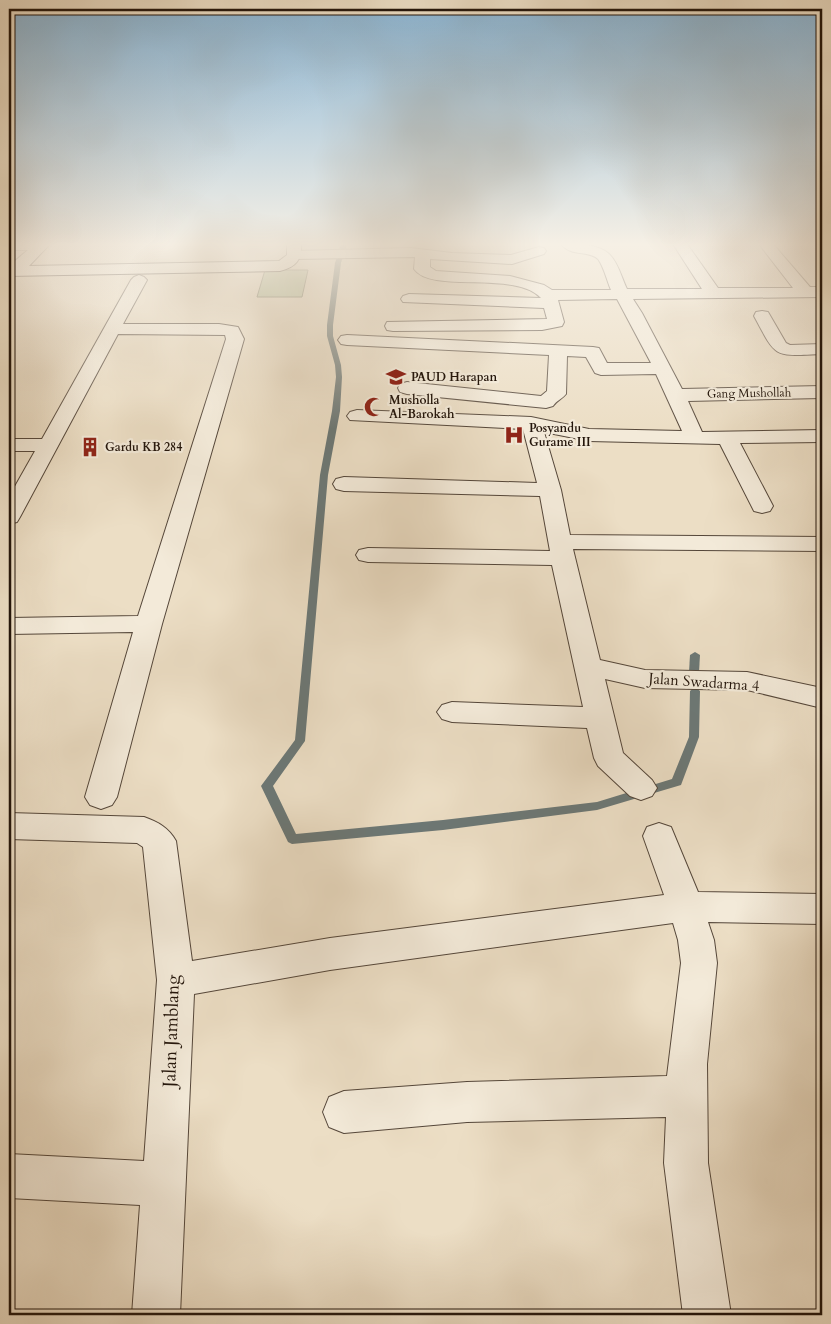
<svg xmlns="http://www.w3.org/2000/svg" width="831" height="1324" viewBox="0 0 831 1324" font-family="Cardo,serif">
<rect width="100%" height="100%" fill="#ecdec5"/>
<filter id="stains"><feTurbulence type="fractalNoise" baseFrequency=".004" numOctaves="4"/><feColorMatrix values="0 0 0 0 .2 0 0 0 0 .09 0 0 0 0 .02 0 0 0 .5 -.17"/></filter>
<radialGradient id="worn" r=".72"><stop offset=".6" stop-color="#630" stop-opacity="0"/><stop offset="1" stop-color="#630" stop-opacity=".3"/></radialGradient>
<path fill="#b3c298" stroke="#6b6c52" d="M 265,270 L 308,270 L 302,297 L 257,297 Z"/>
<g fill="none" stroke-linecap="round" stroke-linejoin="round">
<g fill="#6c7876" fill-rule="evenodd">
<path d="M 341,244 L 347,244 L 341,263 L 333,325 L 333,336 L 341,365 L 342,377 L 340,411 L 328,475 L 305,741 L 273,786 L 296,834 L 443,820 L 597,802 L 672,779 L 689,737 L 690,691 L 695,687 L 700,691 L 699,737 L 681,785 L 597,810 L 443,830 L 292,844 L 288,842 L 261,786 L 295,740 L 320,475 L 332,411 L 336,377 L 335,365 L 327,336 L 327,325 L 335,263 Z"/>
<path d="M 695,652 L 700,655 L 699,672 L 694,675 L 689,672 L 690,655 Z"/>
</g>
<defs>
<g id="street">
<path d="M 9,244 L 43,244 L 46,247 L 44,250 L 9,250 Z"/>
<path d="M 561,244 C 574,243 599,244 609,254 C 618,262 622,279 627,289 L 702,289 L 673,244 L 687,244 L 718,288 L 793,288 L 759,244 L 773,244 L 810,287 L 822,287 L 822,297 L 633,299 L 642,313 L 682,389 L 822,386 L 822,398 L 688,401 L 702,432 L 822,430 L 822,442 L 740,443 L 773,506 L 770,511 L 762,513 L 754,511 L 720,444 L 589,441 L 544,432 L 561,490 L 570,535 L 822,537 L 822,551 L 573,549 L 600,660 L 645,670 L 747,672 L 822,688 L 822,708 L 747,690 L 645,688 L 605,679 L 623,753 L 652,780 L 657,788 L 652,796 L 641,800 L 630,796 L 598,766 L 594,758 L 587,728 L 452,722 L 442,719 L 437,712 L 442,705 L 452,702 L 583,707 L 552,565 L 368,562 L 359,560 L 356,555 L 359,550 L 368,548 L 550,551 L 540,496 L 344,491 L 336,489 L 333,484 L 336,479 L 344,477 L 537,483 L 523,429 L 350,420 L 347,416 L 350,412 L 357,410 L 531,417 L 589,429 L 682,431 L 656,374 L 601,375 L 595,373 L 586,357 L 567,356 L 566,394 C 562,399 557,400 553,406 L 546,408 L 407,394 L 400,392 L 398,388 L 400,384 L 407,382 L 541,396 L 547,391 L 549,355 L 347,345 L 341,344 L 338,340 L 341,336 L 347,335 L 593,347 L 599,348 L 607,363 L 651,363 L 617,299 L 558,300 L 564,322 L 562,326 L 542,330 L 393,331 L 387,330 L 385,326 L 387,322 L 547,319 L 544,308 L 403,302 L 401,299 L 403,296 L 409,294 L 541,298 C 516,270 431,294 414,269 L 415,257 L 294,259 L 289,258 L 287,255 L 289,252 L 294,251 L 411,248 L 452,253 L 511,255 L 539,247 L 544,248 L 546,251 L 544,254 L 512,264 L 430,259 L 430,267 L 436,271 L 510,276 L 544,285 L 552,290 L 611,290 C 607,281 604,267 598,259 C 589,250 571,257 561,244 Z"/>
<path d="M 139,275 L 144,277 L 147,280 L 123,324 L 219,324 L 238,327 L 244,339 L 162,624 L 117,797 L 112,805 L 101,809 L 90,805 L 85,797 L 133,632 L 9,634 L 9,618 L 138,616 L 226,339 L 225,335 L 118,334 L 20,517 L 17,522 L 9,524 L 9,497 L 35,451 L 9,451 L 9,439 L 42,439 L 131,280 L 134,277 Z"/>
<path d="M 762,311 L 768,312 L 786,343 L 790,345 L 822,344 L 822,354 C 773,356 777,359 754,316 L 756,312 Z"/>
<path d="M 9,813 L 144,817 C 158,822 169,828 176,841 L 192,961 L 330,938 L 664,895 L 643,836 L 647,827 L 659,823 L 671,827 L 698,892 L 822,894 L 822,924 L 708,922 L 714,940 L 717,963 L 707,1064 L 708,1163 L 731,1315 L 683,1315 L 664,1163 L 666,1117 L 467,1122 L 344,1133 L 329,1127 L 323,1112 L 329,1097 L 344,1091 L 467,1082 L 667,1076 L 681,963 L 678,940 L 673,923 L 330,970 L 194,994 L 180,1315 L 132,1315 L 140,1205 L 9,1198 L 9,1154 L 144,1161 L 157,980 L 143,847 L 137,843 L 9,839 Z"/>
</g>
<path id="secondary" d="M 35,244 L 50,244 L 29,266 L 279,261 L 287,255 L 287,244 L 301,244 C 302,260 296,267 280,271 L 9,276 L 9,266 Z"/>
</defs>
<use href="#street" stroke="#55473a" stroke-width="2"/>
<use href="#secondary" stroke="#23150b" stroke-width="2"/>
<use href="#street" fill="#f3ead9" fill-rule="evenodd"/>
<use href="#secondary" fill="#f3ead9" fill-rule="evenodd"/>
</g>
<linearGradient id="sky" x2="0" y2="1"><stop stop-color="#89b6d7"/><stop offset="0.57" stop-color="#f6f0e5"/><stop offset="1" stop-color="#f6f0e5" stop-opacity="0"/></linearGradient>
<rect width="831" height="429" fill="url(#sky)"/>
<defs>
<symbol id="school-bare" viewBox="-9 -9 18 18"><path d="M0-5L7-2L0 1L-7-2ZM-4 1L0 2.5L4 1V4Q0 6-4 4Z" fill="#8f2418" stroke="#f3ead9" stroke-width="2.5" paint-order="stroke"/></symbol>
<symbol id="mosque-bare" viewBox="-9 -9 18 18"><path d="M3.5-4.9A6 6 0 1 0 3.5 4.9A5 5 0 1 1 3.5-4.9Z" fill="#8f2418" stroke="#f3ead9" stroke-width="2.5" paint-order="stroke"/></symbol>
<symbol id="hospital-bare" viewBox="-9 -9 18 18"><path d="M-5-5h3v3.5h4V-5h3V5h-3V1.5h-4V5h-3Z" fill="#8f2418" stroke="#f3ead9" stroke-width="2.5" paint-order="stroke"/></symbol>
<symbol id="building-bare" viewBox="-9 -9 18 18"><path d="M-4-6H4V6H1V3H-1V6H-4ZM-2.5-4.3h1.7v1.8h-1.7ZM.8-4.3h1.7v1.8H.8ZM-2.5-1h1.7V.8h-1.7ZM.8-1h1.7V.8H.8Z" fill="#8f2418" stroke="#f3ead9" stroke-width="2.5" paint-order="stroke"/></symbol>
</defs>
<g fill-rule="evenodd">
<use href="#school-bare" x="382" y="363" width="28" height="28"/>
<use href="#mosque-bare" x="360" y="393" width="28" height="28"/>
<use href="#hospital-bare" x="500" y="421" width="28" height="28"/>
<use href="#building-bare" x="76" y="433" width="28" height="28"/>
</g>
<g text-anchor="middle" stroke-width="4.5" stroke-linejoin="round" paint-order="stroke">
<g font-size="12" font-weight="bold" fill="#23150b" stroke="#f3ead9" text-anchor="start">
<text x="411" y="381">PAUD Harapan</text>
<text x="389" y="404">Musholla<tspan x="389" dy="14">Al-Barokah</tspan></text>
<text x="529" y="432">Posyandu<tspan x="529" dy="14">Gurame III</tspan></text>
<text x="105" y="451">Gardu KB 284</text>
</g>
<g font-size="12" fill="#23150b" stroke="#f3ead9">
<text transform="translate(749 393) rotate(-1)" y="4">Gang Mushollah</text>
</g>
<g font-size="15" fill="#23150b" stroke="#f3ead9">
<text transform="translate(704 682) rotate(4)" y="5">Jalan Swadarma 4</text>
</g>
<g font-size="18" fill="#23150b" stroke="#f3ead9">
<text transform="translate(171 1031) rotate(-88)" y="6">Jalan Jamblang</text>
</g>
</g>
<rect width="831" height="1324" fill="none" stroke="#ecdec5" stroke-width="30"/>
<rect x="10" y="10" width="811" height="1304" fill="none" stroke="#23150b" stroke-width="2.5"/>
<rect x="15" y="15" width="801" height="1294" fill="none" stroke="#23150b"/>
<rect width="100%" height="100%" filter="url(#stains)"/>
<rect width="100%" height="100%" fill="url(#worn)"/>
</svg>
